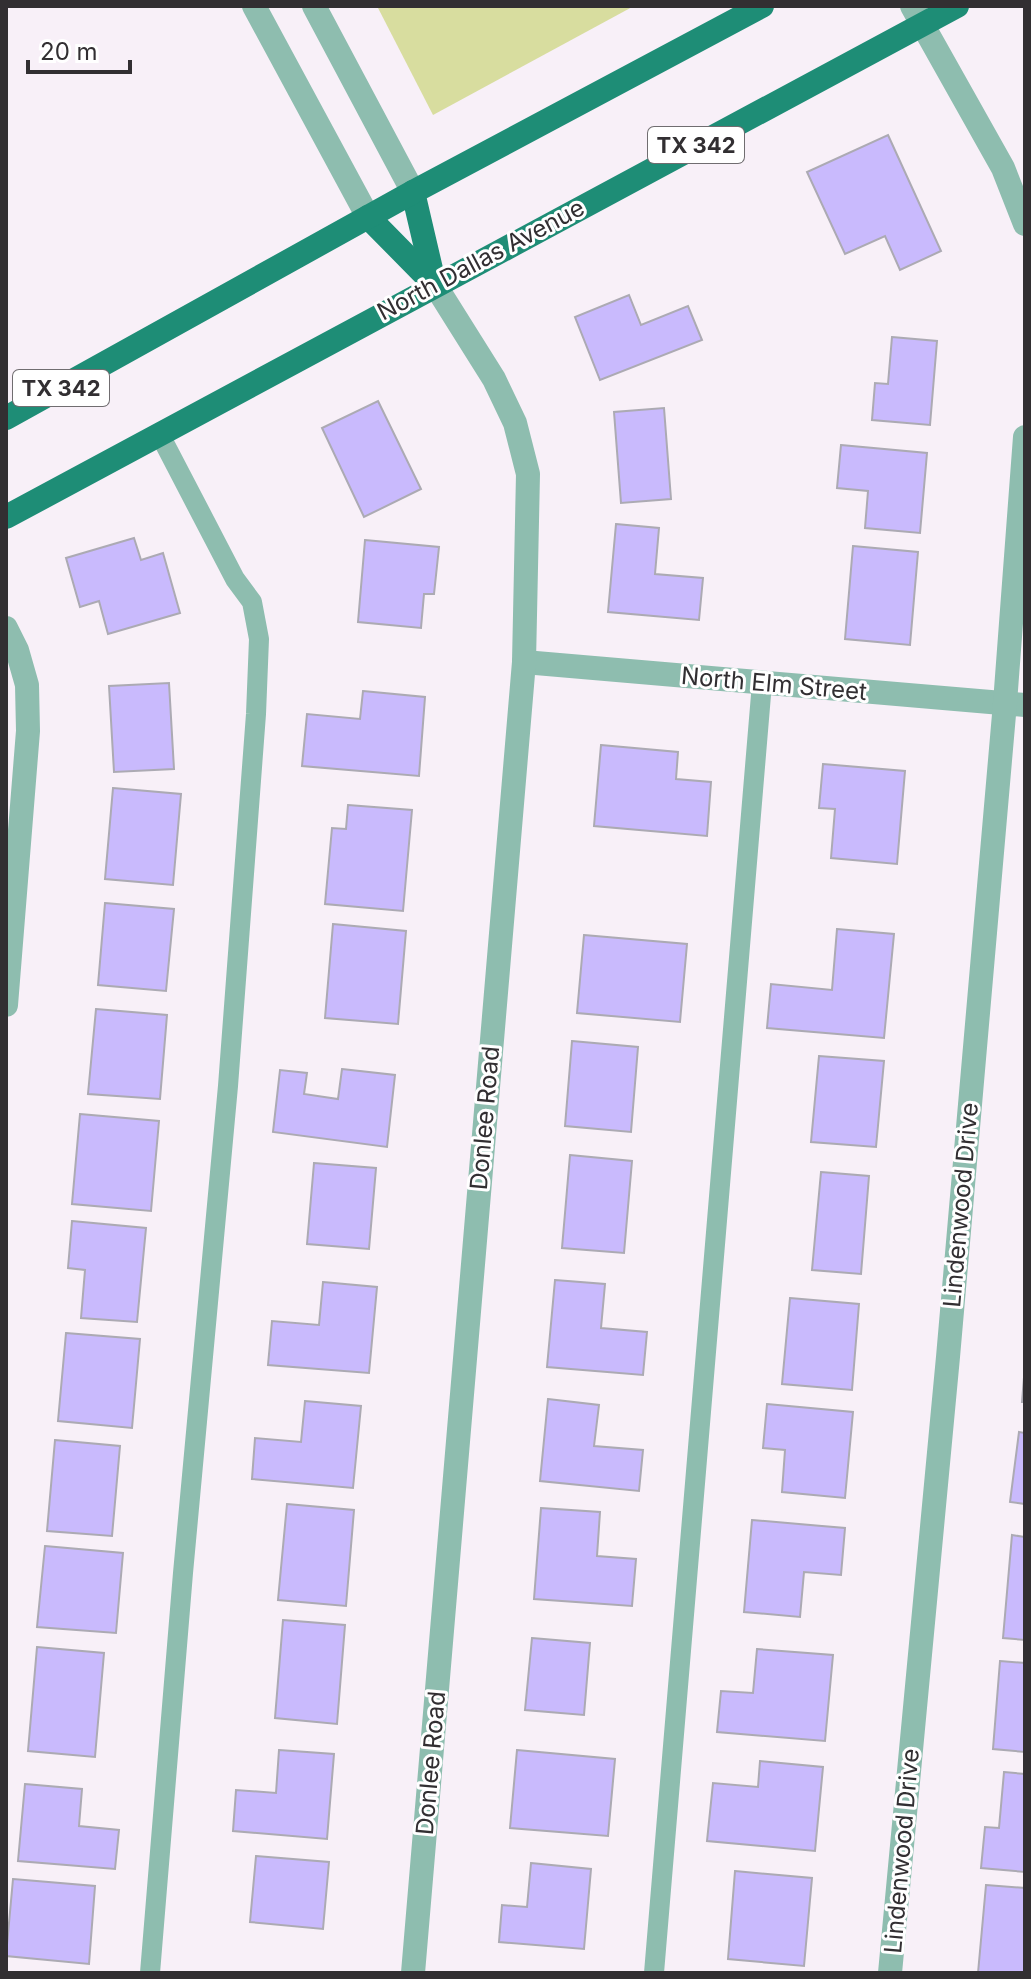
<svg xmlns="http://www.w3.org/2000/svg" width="1031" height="1979" viewBox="0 0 1031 1979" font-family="Inter,sans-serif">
<rect width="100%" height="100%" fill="#f8f0f8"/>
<path fill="#d8dd9f" d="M 377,6 L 634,6 L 433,115 Z"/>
<g fill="#c9bafd" stroke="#acaab3" stroke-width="2">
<path d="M 888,135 L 941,251 L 900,270 L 885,236 L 845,254 L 807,172 Z"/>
<path d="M 629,295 L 641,325 L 688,306 L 702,340 L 600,380 L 575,317 Z"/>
<path d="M 892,337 L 937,341 L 930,425 L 872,420 L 875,383 L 888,384 Z"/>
<path d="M 378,401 L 421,489 L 364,517 L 322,428 Z"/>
<path d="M 664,408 L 671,499 L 621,503 L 614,412 Z"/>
<path d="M 841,445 L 927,453 L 920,533 L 865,528 L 868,491 L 837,488 Z"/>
<path d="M 616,524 L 659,528 L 655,574 L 703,578 L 699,620 L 608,612 Z"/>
<path d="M 134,538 L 141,560 L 163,553 L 180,613 L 108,634 L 99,601 L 80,607 L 66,558 Z"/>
<path d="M 365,540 L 439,547 L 434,594 L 424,594 L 421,628 L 358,622 Z"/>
<path d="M 853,546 L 918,552 L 910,645 L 845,639 Z"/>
<path d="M 169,683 L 174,769 L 114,772 L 109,686 Z"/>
<path d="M 363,691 L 425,697 L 419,776 L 302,766 L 307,714 L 360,719 Z"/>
<path d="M 601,745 L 678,752 L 676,779 L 711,782 L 707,836 L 594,826 Z"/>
<path d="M 823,764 L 905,771 L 897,864 L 831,858 L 835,809 L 819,808 Z"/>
<path d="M 113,788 L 181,794 L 173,885 L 105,879 Z"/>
<path d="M 348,805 L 412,810 L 403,911 L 325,904 L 332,828 L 346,829 Z"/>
<path d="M 105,903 L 174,909 L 166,991 L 98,985 Z"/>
<path d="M 333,924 L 406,931 L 398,1024 L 325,1018 Z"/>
<path d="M 837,929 L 894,934 L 884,1038 L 767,1028 L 771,984 L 832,990 Z"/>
<path d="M 584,935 L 687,944 L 680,1022 L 577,1013 Z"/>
<path d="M 96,1009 L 167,1015 L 160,1099 L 88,1094 Z"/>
<path d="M 572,1041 L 638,1047 L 631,1132 L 565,1126 Z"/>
<path d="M 819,1056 L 884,1061 L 876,1147 L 811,1142 Z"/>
<path d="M 342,1069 L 395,1075 L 387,1147 L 273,1132 L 280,1070 L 307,1073 L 304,1094 L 338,1099 Z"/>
<path d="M 80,1114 L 159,1121 L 151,1211 L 72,1204 Z"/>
<path d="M 570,1155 L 632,1161 L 624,1253 L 562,1248 Z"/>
<path d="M 314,1163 L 376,1168 L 369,1249 L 307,1244 Z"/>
<path d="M 821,1172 L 869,1176 L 861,1274 L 812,1270 Z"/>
<path d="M 72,1221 L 146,1228 L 137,1322 L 81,1318 L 85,1270 L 68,1268 Z"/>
<path d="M 555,1280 L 605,1284 L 601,1328 L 647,1332 L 643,1375 L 547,1367 Z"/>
<path d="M 323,1282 L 377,1287 L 369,1373 L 268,1365 L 272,1321 L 319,1325 Z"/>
<path d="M 790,1298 L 859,1304 L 852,1390 L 782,1384 Z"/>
<path d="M 66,1333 L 140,1339 L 132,1428 L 58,1421 Z"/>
<path d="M 1025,1365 L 1025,1402 L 1022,1402 Z"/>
<path d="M 548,1399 L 599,1405 L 594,1446 L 643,1450 L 639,1491 L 540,1481 Z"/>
<path d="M 305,1401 L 361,1406 L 353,1488 L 252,1479 L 255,1438 L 301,1442 Z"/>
<path d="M 767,1404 L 853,1412 L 845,1498 L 782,1492 L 785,1450 L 763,1448 Z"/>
<path d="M 1019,1432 L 1025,1433 L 1025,1504 L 1010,1502 Z"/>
<path d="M 55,1440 L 120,1446 L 112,1536 L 47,1531 Z"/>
<path d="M 287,1504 L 354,1510 L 346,1606 L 278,1600 Z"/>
<path d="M 541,1508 L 600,1512 L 597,1556 L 636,1559 L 632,1606 L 534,1599 Z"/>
<path d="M 752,1520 L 845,1528 L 841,1575 L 804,1572 L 800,1617 L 744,1612 Z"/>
<path d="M 1012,1535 L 1025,1537 L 1025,1640 L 1003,1638 Z"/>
<path d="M 45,1546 L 123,1553 L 116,1633 L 37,1627 Z"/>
<path d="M 283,1620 L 345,1625 L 337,1724 L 275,1718 Z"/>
<path d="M 532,1638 L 590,1643 L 584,1715 L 525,1710 Z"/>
<path d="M 37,1647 L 104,1653 L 95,1757 L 28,1751 Z"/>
<path d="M 757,1649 L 833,1655 L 825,1741 L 717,1732 L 721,1691 L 753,1693 Z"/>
<path d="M 1000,1661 L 1025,1663 L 1025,1752 L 993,1749 Z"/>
<path d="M 279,1750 L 334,1754 L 327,1839 L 233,1831 L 236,1790 L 276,1793 Z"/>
<path d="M 517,1750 L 615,1759 L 608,1836 L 510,1828 Z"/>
<path d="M 760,1761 L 823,1767 L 815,1851 L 707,1841 L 713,1783 L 758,1787 Z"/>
<path d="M 1004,1772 L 1025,1774 L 1025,1872 L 981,1868 L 985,1827 L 999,1828 Z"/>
<path d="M 25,1784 L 82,1789 L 79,1826 L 119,1830 L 115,1869 L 18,1861 Z"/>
<path d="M 256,1856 L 329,1862 L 323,1929 L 250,1922 Z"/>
<path d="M 531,1863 L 591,1869 L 584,1949 L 499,1942 L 502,1905 L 527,1907 Z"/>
<path d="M 735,1871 L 812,1878 L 804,1966 L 728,1959 Z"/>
<path d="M 13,1879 L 95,1886 L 89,1964 L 6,1956 Z"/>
<path d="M 986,1885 L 1025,1888 L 1025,1973 L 978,1973 Z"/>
</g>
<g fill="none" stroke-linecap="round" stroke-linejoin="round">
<g stroke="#8ebdaf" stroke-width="20">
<path d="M 150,1973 L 183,1573 L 228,1086 L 256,714 L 259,639 L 252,602 L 235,579 L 159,433"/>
<path d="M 654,1973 L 762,683"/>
</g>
<g stroke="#8ebdaf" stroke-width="24">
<path d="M 254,6 L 368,217"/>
<path d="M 314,6 L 413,192"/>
<path d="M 912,6 L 1003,168 L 1025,224"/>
<path d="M 6,628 L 17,650 L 27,685 L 28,731 L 6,1005"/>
<path d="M 524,662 L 1025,705"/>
<path d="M 413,1973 L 524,662 L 528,474 L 515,423 L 494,379 L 435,285"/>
<path d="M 890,1973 L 948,1357 L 1005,703 L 1025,437"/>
</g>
<g stroke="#1e8d76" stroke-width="24">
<path d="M 413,192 L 434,282"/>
<path d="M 368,217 L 435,285"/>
<path d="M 6,418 L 413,192 L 762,6"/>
<path d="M 6,517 L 957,6"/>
</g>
</g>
<g text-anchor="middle" stroke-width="6" stroke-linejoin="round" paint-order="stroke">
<g fill="#fff" stroke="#706d70" stroke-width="2">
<rect x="648" y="127" width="96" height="36" rx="6"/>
<rect x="13" y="370" width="96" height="36" rx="6"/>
</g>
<g font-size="22" font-weight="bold" fill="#322f32">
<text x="696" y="153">TX 342</text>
<text x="61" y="396">TX 342</text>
</g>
<g font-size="24" fill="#322f32" stroke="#fff">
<text transform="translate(481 260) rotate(-28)" y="8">North Dallas Avenue</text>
<text transform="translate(774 684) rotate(5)" y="8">North Elm Street</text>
<text transform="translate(485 1118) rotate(-85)" y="8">Donlee Road</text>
<text transform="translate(961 1205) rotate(-85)" y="8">Lindenwood Drive</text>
<text transform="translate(431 1763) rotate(-85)" y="8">Donlee Road</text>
<text transform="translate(902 1851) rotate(-85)" y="8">Lindenwood Drive</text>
</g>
</g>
<rect width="1031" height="1979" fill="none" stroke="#322f32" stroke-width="16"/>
<path d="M28 60v12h102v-12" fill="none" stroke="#322f32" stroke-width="4"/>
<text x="40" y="60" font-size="24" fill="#322f32" stroke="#ffffff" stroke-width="6" paint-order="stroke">20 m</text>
</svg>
